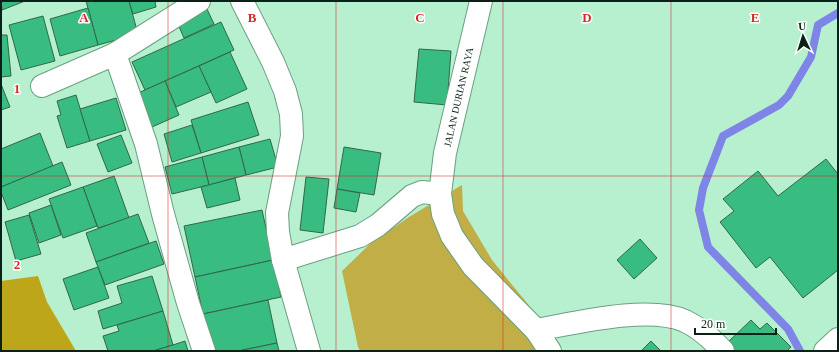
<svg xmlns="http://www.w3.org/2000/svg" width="839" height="352" viewBox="0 0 839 352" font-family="'Times New Roman',serif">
<rect width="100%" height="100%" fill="#b7f0ce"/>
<path fill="#c1ae47" d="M 462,185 L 463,211 L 492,260 L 540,319 L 534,351 L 360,351 L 358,347 L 342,271 L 371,243 L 409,217 Z"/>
<path fill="#bea61b" d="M 38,276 L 47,302 L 76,351 L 1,351 L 1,281 Z"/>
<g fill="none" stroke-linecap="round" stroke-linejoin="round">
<path stroke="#7e85e6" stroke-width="8" d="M 800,351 L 788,329 L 708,247 L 699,210 L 703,188 L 723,136 L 779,105 L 788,96 L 811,57 L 818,25 L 838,13"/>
</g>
<g fill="#39bc7f" stroke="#31674b">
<path d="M 1,1 L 25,1 L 2,10 Z"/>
<path d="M 86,1 L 129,1 L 138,34 L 98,45 Z"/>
<path d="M 129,1 L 155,1 L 156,7 L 133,14 Z"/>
<path d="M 88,8 L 98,45 L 60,56 L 50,19 Z"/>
<path d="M 207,9 L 214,24 L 184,38 L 177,22 Z"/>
<path d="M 43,16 L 55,61 L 21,70 L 9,25 Z"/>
<path d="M 221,22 L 234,50 L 145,90 L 132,62 Z"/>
<path d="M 1,35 L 7,35 L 11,76 L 1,77 Z"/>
<path d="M 419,49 L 451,51 L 447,105 L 414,102 Z"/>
<path d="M 230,52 L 247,89 L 216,103 L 199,66 Z"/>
<path d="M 199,66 L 211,92 L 176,107 L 165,81 Z"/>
<path d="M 165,81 L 179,115 L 152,127 L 136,94 Z"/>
<path d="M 1,84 L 10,107 L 1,110 Z"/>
<path d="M 76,95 L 90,141 L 67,148 L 57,116 L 61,115 L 57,101 Z"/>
<path d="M 116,98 L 126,130 L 90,141 L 80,109 Z"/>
<path d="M 248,102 L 259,135 L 201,153 L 191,120 Z"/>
<path d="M 192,125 L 201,153 L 172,162 L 164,134 Z"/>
<path d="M 40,133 L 53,166 L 1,187 L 1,149 Z"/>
<path d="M 121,135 L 132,163 L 108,172 L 97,144 Z"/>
<path d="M 270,139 L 278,167 L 246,175 L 239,147 Z"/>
<path d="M 239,147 L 246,175 L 209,185 L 202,157 Z"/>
<path d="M 344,147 L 381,153 L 374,195 L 337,189 Z"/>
<path d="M 202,157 L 209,185 L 172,194 L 165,167 Z"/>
<path d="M 826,159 L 838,174 L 838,270 L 803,298 L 770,257 L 756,268 L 720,222 L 734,211 L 723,199 L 758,171 L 778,196 Z"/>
<path d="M 62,162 L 71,185 L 8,210 L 1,192 L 1,187 Z"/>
<path d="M 114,176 L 129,218 L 98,228 L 83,187 Z"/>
<path d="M 306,177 L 329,179 L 323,233 L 300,230 Z"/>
<path d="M 235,178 L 240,200 L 207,208 L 201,187 Z"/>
<path d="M 83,187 L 97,226 L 63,238 L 49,199 Z"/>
<path d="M 337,189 L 360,193 L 356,212 L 334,208 Z"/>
<path d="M 51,205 L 61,235 L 39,243 L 29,213 Z"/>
<path d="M 262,210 L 273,260 L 195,277 L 184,226 Z"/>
<path d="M 138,214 L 149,243 L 96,262 L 86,233 Z"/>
<path d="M 29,215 L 41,254 L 16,261 L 5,222 Z"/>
<path d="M 640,239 L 657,258 L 634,279 L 617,260 Z"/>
<path d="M 156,241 L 164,264 L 105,285 L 96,262 Z"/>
<path d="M 273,260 L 281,297 L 203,314 L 195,277 Z"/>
<path d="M 98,267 L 109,298 L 74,310 L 63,279 Z"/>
<path d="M 152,276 L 163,311 L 103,329 L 98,311 L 122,303 L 117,286 Z"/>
<path d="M 268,300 L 277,343 L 238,351 L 211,351 L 203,314 Z"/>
<path d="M 163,311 L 173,345 L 153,351 L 108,351 L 103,336 L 119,331 L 117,325 Z"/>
<path d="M 751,320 L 760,329 L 767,323 L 791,347 L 787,351 L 733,351 L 726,344 Z"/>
<path d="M 185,341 L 188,351 L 153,351 L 173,345 Z"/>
<path d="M 651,341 L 661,351 L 641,351 Z"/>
<path d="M 277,343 L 279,351 L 238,351 Z"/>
</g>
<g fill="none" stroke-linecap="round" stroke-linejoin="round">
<defs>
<g id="minor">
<path d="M 242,1 L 273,62 L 285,91 L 291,114 L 292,136 L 277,213 L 278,232 L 283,260 L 309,351"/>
<path d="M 481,1 L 445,153 L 440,194 L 443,214 L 452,236 L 473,266 L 536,330 L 550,351"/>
<path d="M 115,54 L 146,144 L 163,214 L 188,303 L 204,351"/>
<path d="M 42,86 L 115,54 L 199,1"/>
<path d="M 283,260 L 360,236 L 378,225 L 412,196 L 422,192 L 440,194"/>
<path d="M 536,330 C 576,323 648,305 685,321 C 700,328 712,339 723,351"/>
<path d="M 825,351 L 838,339"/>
</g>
</defs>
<use href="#minor" stroke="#6aa081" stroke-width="24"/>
<use href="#minor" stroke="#fff" stroke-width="22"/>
</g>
<path fill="none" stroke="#d62828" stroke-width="1" stroke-opacity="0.55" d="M 168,1 L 168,351M 336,1 L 336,351M 503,1 L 503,351M 671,1 L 671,351M 1,176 L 838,176"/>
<g text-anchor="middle" stroke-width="3" stroke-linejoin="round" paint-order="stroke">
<g font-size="10" fill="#0b2115" stroke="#fff">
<text transform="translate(458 97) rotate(-77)" y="4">JALAN DURIAN RAYA</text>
</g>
</g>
<g font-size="13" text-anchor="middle" font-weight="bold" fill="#d62828" stroke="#fff" stroke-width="3" stroke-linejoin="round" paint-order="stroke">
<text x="84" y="22">A</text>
<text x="252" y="22">B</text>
<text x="420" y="22">C</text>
<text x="587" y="22">D</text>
<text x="755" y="22">E</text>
<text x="17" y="93">1</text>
<text x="17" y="269">2</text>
</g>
<rect width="839" height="352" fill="none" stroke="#0b2115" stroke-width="4"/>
<g transform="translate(803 36) rotate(356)" stroke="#ffffff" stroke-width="3" paint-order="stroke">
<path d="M0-3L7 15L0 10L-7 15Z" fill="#0b2115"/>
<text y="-6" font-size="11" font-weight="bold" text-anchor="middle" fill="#0b2115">U</text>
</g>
<path d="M695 328v6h81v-6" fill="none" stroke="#0b2115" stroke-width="2"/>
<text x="701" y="328" font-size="12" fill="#0b2115" stroke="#ffffff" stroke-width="3" paint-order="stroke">20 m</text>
</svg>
